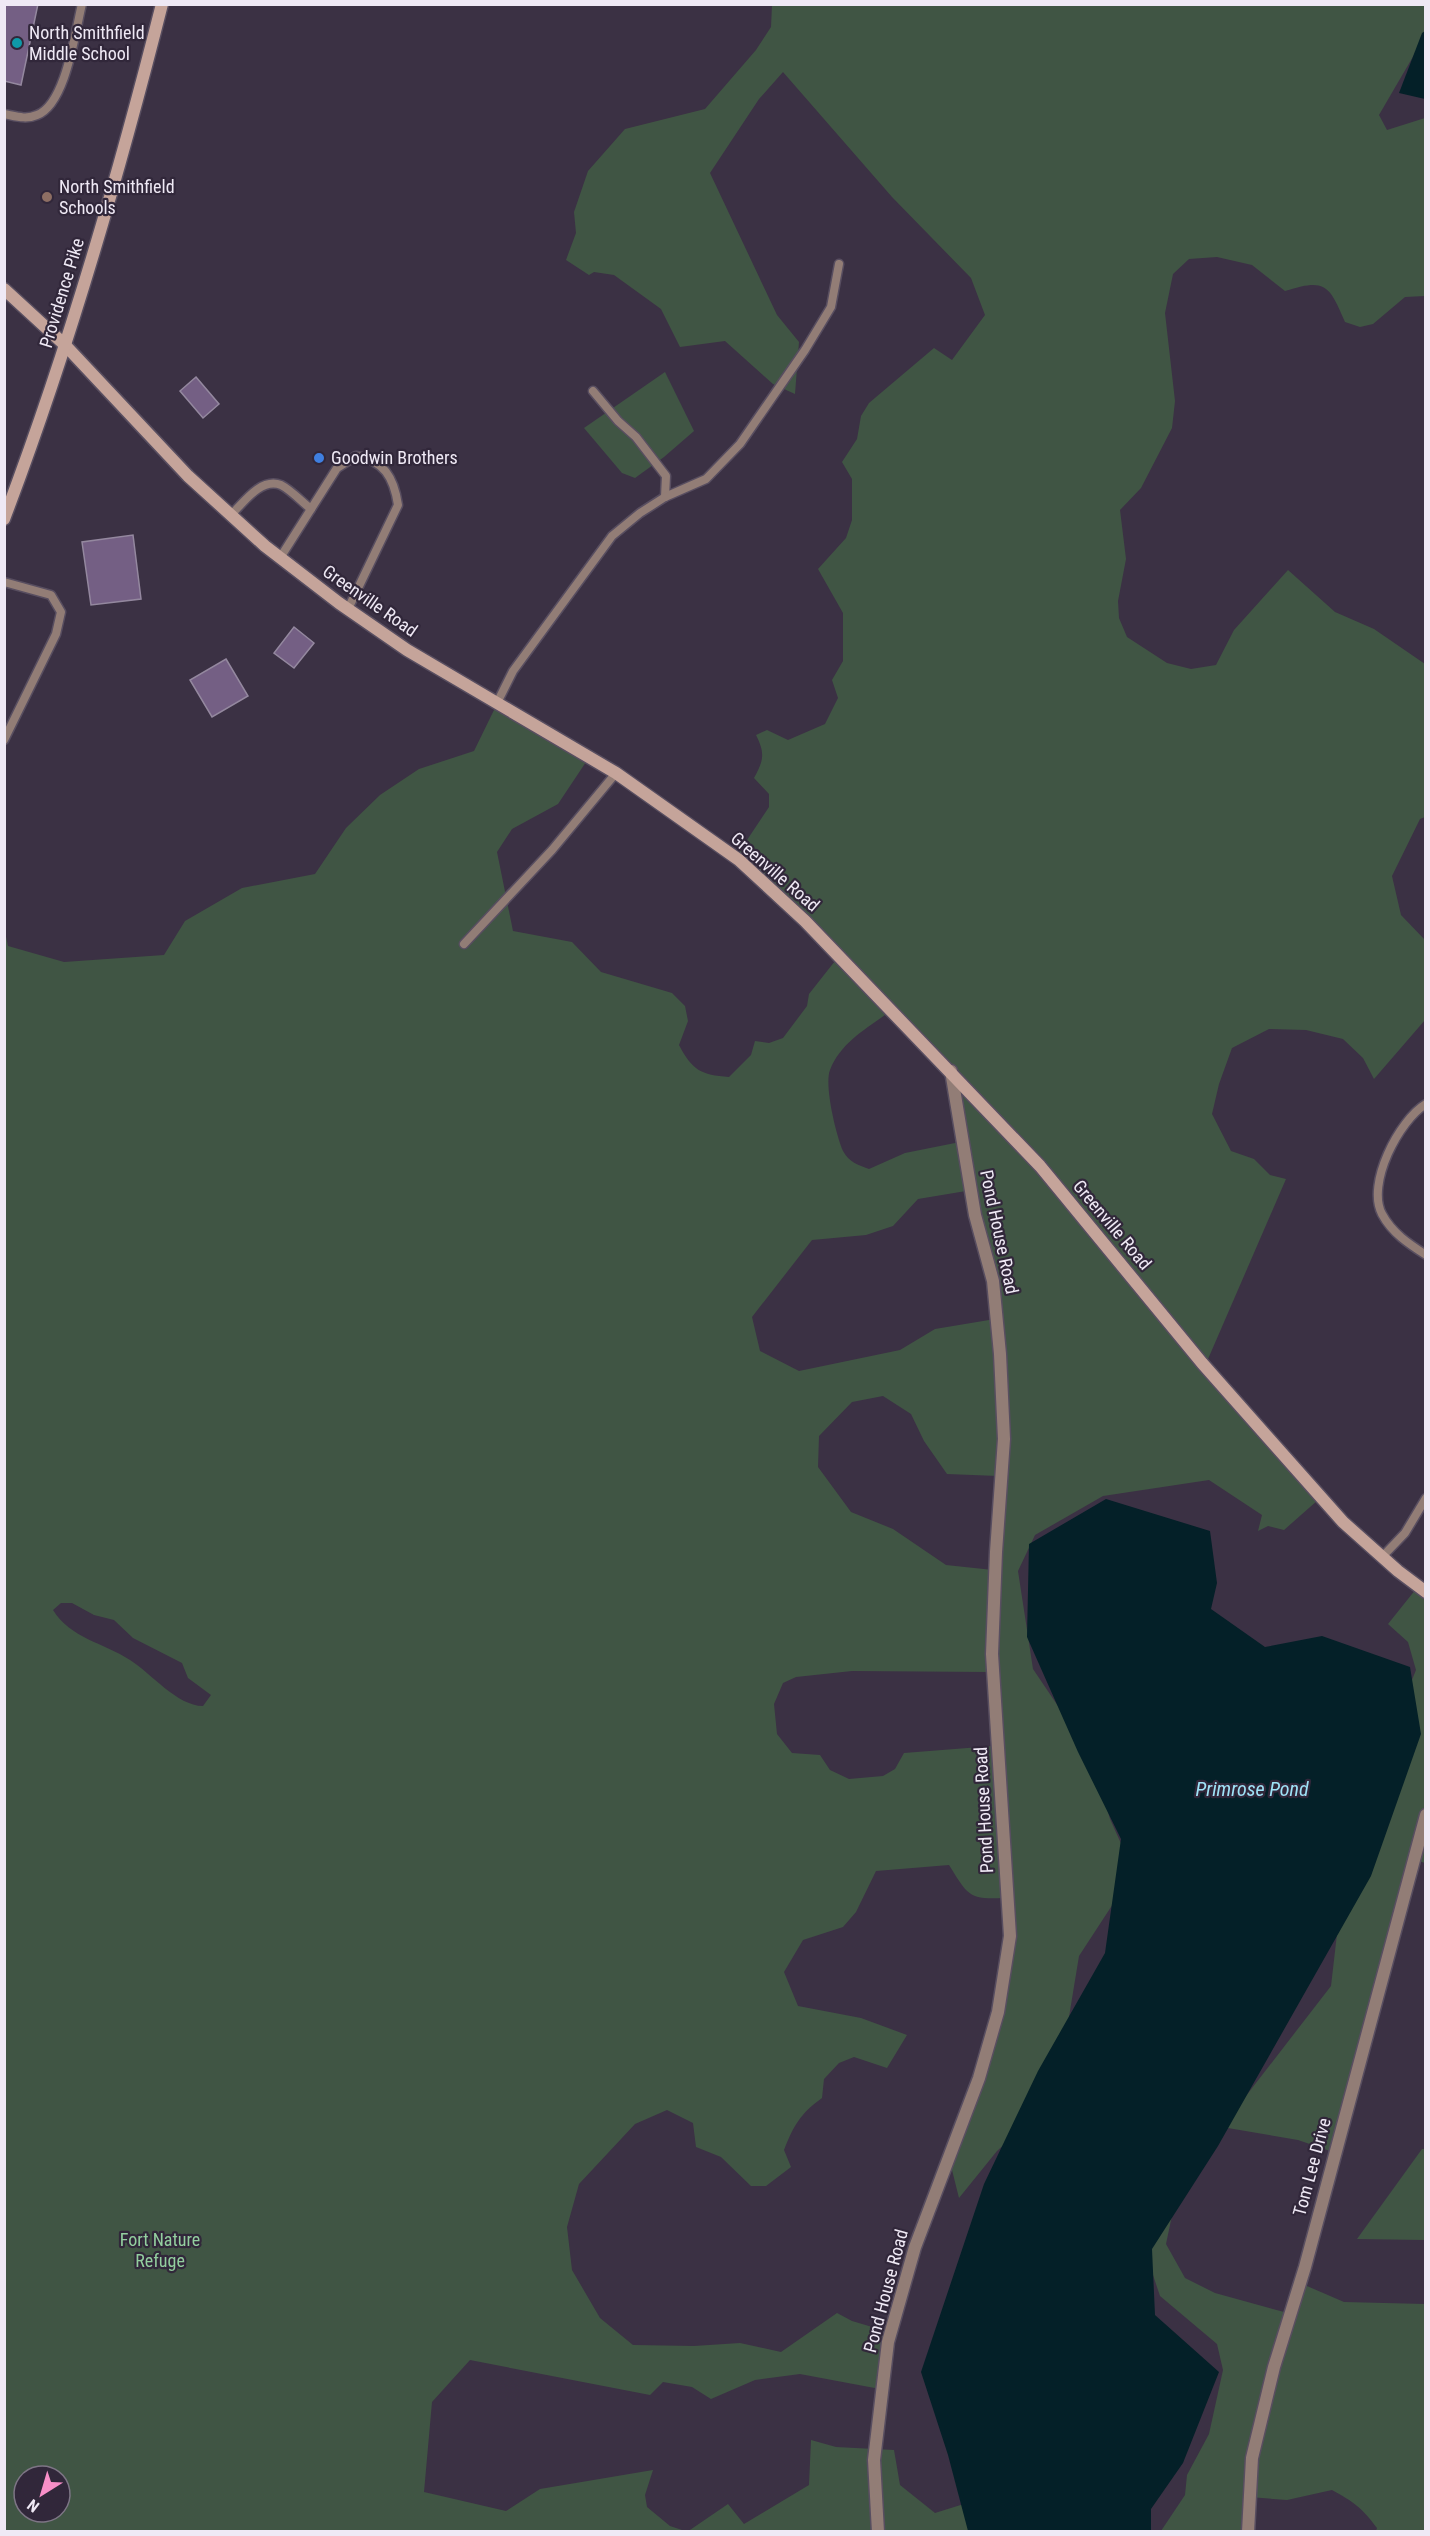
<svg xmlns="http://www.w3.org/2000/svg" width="1430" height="2536" viewBox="0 0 1430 2536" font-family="'Roboto Condensed',sans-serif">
<rect width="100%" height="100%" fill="#3b3144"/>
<g fill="#405544" fill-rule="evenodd">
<path d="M 772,5 L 1425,5 L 1425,36 L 1379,115 L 1387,130 L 1425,118 L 1425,296 L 1405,297 L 1373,324 L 1360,327 L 1345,322 C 1329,285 1326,278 1285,291 L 1252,265 L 1217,257 L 1189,259 L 1173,274 L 1165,313 L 1175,401 L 1172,428 L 1141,488 L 1120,510 L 1126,559 L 1118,601 L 1119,618 L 1127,637 L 1167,663 L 1191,669 L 1216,665 L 1234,630 L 1288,570 L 1335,612 L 1374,629 L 1425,664 L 1425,817 L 1420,819 L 1392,876 L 1401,915 L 1425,940 L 1425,1020 L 1374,1079 L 1363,1058 L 1343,1039 L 1306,1030 L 1269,1029 L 1232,1048 L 1219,1084 L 1212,1114 L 1231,1151 L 1254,1159 L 1270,1175 L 1286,1179 L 1205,1366 L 1318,1500 L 1284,1530 L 1268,1526 L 1258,1531 L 1262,1515 L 1209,1480 L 1103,1496 L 1035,1535 L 1018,1571 L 1033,1669 L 1093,1758 L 1110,1819 L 1132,1868 L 1126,1884 L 1079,1956 L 1067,2029 L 1034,2117 L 997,2151 L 959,2198 L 952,2170 L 946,2166 L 986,2049 L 1009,1937 L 1003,1898 C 967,1900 967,1893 949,1865 L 876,1871 L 856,1912 L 843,1927 L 803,1940 L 784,1972 L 798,2006 L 861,2018 L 907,2035 L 887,2068 L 854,2057 L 839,2063 L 824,2079 L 822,2098 C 800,2114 794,2125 784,2150 L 791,2167 L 766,2186 L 751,2186 L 721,2157 L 696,2147 L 693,2123 L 667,2110 L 635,2124 L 579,2184 L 567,2227 L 572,2270 L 600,2318 L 633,2345 L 694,2346 L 740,2343 L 781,2352 L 837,2313 L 852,2321 L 889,2332 L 880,2389 L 800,2374 L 755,2380 L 711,2399 L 692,2387 L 663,2382 L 650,2395 L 470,2360 L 432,2402 L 424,2492 L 506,2511 L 540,2489 L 653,2470 L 645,2495 L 647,2507 L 670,2526 L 685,2531 L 5,2531 L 4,927 L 8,946 L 64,962 L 164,955 L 185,921 L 242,888 L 315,874 L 346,828 L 380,795 L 419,769 L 474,751 L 495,708 L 588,759 L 558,804 L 512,829 L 497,852 L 513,931 L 572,942 L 601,972 L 672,993 L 685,1006 L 688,1021 L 679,1045 C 692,1070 701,1075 729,1077 L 751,1055 L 755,1041 L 769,1043 L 783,1038 L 807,1006 L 809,994 L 835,961 L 834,956 L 735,858 L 769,807 L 769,794 L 754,778 C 764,760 765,753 756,735 L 767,730 L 788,740 L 825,724 L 838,698 L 832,680 L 843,661 L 843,613 L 818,569 L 846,538 L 852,520 L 852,479 L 842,462 L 857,439 L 861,416 L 869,403 L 934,348 L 952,360 L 985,315 L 971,278 L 892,197 L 783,72 L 759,99 L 710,173 L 777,315 L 799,342 L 795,394 L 773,384 L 725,341 L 680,347 L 661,309 L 614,275 L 594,272 L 589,275 L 566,260 L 576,233 L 574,212 L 588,171 L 625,129 L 705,109 L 756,50 L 771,27 ZM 890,1014 L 953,1082 L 960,1142 L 905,1153 L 869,1169 C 858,1165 849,1162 843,1151 C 836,1135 824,1085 830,1070 C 840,1044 864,1030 885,1015 ZM 966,1191 L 992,1281 L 995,1319 L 935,1329 L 900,1350 L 799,1371 L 760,1351 L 752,1317 L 812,1240 L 866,1235 L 893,1226 L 918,1199 ZM 883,1396 L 911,1414 L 924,1441 L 947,1474 L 998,1476 L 993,1570 L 946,1565 L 893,1529 L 851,1512 L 818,1467 L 819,1436 L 852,1402 ZM 61,1603 L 72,1603 L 94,1615 L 114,1620 L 133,1638 L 182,1663 L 188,1678 L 211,1695 L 203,1706 C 177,1706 151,1673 130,1660 C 104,1643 70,1638 53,1610 ZM 852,1671 L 989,1672 L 993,1746 L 904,1753 L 895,1769 L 883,1776 L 849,1779 L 830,1770 L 820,1755 L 792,1753 L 777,1734 L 774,1704 L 783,1683 L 796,1677 ZM 24,2476 L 60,2476 L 60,2512 L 24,2512 Z"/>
<path d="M 665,372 L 694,431 L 664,457 L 635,478 L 622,473 L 584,428 Z"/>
<path d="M 1416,1589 L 1426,1595 L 1425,1863 L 1416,1860 L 1333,2152 L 1298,2140 L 1222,2127 L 1331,1986 L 1337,1934 L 1399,1712 L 1416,1670 L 1408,1642 L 1388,1624 Z"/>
<path d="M 1422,2149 L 1426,2149 L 1425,2240 L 1357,2239 Z"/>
<path d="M 1182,2168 L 1166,2244 L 1185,2278 L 1215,2293 L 1284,2312 L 1290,2310 L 1300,2283 L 1344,2302 L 1425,2304 L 1425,2531 L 1376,2531 L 1377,2528 C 1362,2508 1354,2502 1332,2490 L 1287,2500 L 1249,2497 L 1246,2531 L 1161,2531 L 1185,2495 L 1187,2475 L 1209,2434 L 1223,2370 L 1217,2344 L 1160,2296 L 1147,2257 Z"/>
<path d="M 811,2440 L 836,2447 L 894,2450 L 900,2485 L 935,2513 L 967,2503 L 980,2532 L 687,2532 L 728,2504 L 744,2524 L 809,2485 Z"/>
</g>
<g fill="#042028">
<path d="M 1425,31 L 1425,99 L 1399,93 L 1422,33 Z"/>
<path d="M 1106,1499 L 1210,1531 L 1217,1583 L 1211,1609 L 1265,1647 L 1322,1636 L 1410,1667 L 1421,1734 L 1371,1876 L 1218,2146 L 1152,2249 L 1155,2315 L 1219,2372 L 1183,2463 L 1151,2509 L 1151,2531 L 968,2531 L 948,2455 L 921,2372 L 984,2184 L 1038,2071 L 1105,1953 L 1121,1839 L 1078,1752 L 1027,1637 L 1029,1544 Z"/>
</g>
<g fill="#745f84" stroke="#94889f" stroke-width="1.5">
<path d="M 4,4 L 38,4 L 21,85 L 4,81 Z"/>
<path d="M 196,377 L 219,404 L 203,418 L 180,391 Z"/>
<path d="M 133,535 L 141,599 L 91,605 L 82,542 Z"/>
<path d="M 294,627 L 314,643 L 294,668 L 274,653 Z"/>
<path d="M 226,659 L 248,696 L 212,717 L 190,680 Z"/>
</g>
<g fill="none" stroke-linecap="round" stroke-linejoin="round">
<defs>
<g id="lane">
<path d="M 4,114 C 15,116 26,120 37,115 C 66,104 75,32 82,4"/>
<path d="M 593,391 L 618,421 L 636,437 L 666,476 L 665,497"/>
<path d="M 231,515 C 243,503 261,477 281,485 C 291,490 302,502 311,509"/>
<path d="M 280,558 L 337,468 L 356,456 C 384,460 394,478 398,505 L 348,609"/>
<path d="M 4,582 L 51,595 L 61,612 L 56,634 L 4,740"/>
<path d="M 497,703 L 513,671 L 612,536 L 640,513 L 665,497 L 706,479 L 740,444 L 805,350 L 831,307 L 839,264"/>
<path d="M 464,944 L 552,850 L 616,773"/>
<path d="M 1426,1104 C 1399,1120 1366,1184 1382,1214 C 1392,1233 1409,1244 1426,1255"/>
<path d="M 1382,1557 L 1405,1533 L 1426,1498"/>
</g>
<g id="street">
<path d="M 878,2532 L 874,2460 L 888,2342 L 915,2247 L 979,2078 L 998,2012 L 1010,1936 L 992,1654 L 996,1552 L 1004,1439 L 1000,1354 L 993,1281 L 975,1215 L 951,1071"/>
<path d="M 1248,2532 L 1252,2458 L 1274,2367 L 1305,2267 L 1426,1815"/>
</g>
<g id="secondary">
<path d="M 4,289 L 65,345 L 188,476 L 265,546 L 339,603 L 407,650 L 616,773 L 739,860 L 805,921 L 1040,1166 L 1202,1363 L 1343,1522 L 1398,1571 L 1426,1592"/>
<path d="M 4,519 C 68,351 118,178 162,4"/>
</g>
</defs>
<use href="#lane" stroke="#584e60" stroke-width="11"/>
<use href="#street" stroke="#584e60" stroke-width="15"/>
<use href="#secondary" stroke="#584e60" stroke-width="15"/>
<use href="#lane" stroke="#927d76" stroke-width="8"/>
<use href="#street" stroke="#927d76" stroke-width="12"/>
<use href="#secondary" stroke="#c5a49a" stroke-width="12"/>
</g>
<circle fill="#0f9aa8" stroke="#31273a" stroke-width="2" cx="17" cy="43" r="6"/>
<circle fill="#8d6e63" stroke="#31273a" stroke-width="2" cx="47" cy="197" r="6"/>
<circle fill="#3f7fe0" stroke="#31273a" stroke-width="2" cx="319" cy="458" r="6"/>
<g text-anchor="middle" stroke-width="4.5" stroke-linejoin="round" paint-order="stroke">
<g font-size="18" fill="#efe9f5" stroke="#31273a" text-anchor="start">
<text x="29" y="39">North Smithfield<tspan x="29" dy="21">Middle School</tspan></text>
<text x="59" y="193">North Smithfield<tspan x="59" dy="21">Schools</tspan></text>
<text x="331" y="464">Goodwin Brothers</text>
</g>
<g font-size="18" fill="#efe9f5" stroke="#31273a">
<text transform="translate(62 293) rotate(-73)" y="6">Providence Pike</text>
<text transform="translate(370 601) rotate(35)" y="6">Greenville Road</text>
<text transform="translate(775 872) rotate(41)" y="6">Greenville Road</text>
<text transform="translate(1112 1225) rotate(50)" y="6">Greenville Road</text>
<text transform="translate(999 1232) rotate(78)" y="6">Pond House Road</text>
<text transform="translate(984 1810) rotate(-93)" y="6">Pond House Road</text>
<text transform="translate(1312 2167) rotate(-75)" y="6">Tom Lee Drive</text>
<text transform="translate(886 2291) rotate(-75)" y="6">Pond House Road</text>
</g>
<g font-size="18" fill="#93cf9f" stroke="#31273a">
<text x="160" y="2246">Fort Nature<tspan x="160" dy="21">Refuge</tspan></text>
</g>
<g font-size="20" font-style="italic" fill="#9fe3f7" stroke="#31273a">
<text x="1252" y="1796">Primrose Pond</text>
</g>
</g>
<rect width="1430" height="2536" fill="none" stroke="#efe9f5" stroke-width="12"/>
<g transform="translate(42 2494) rotate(217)"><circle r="28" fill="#31273a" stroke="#7d7585" stroke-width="1.5"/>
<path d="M0-4.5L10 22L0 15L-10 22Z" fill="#f98fc8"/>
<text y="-9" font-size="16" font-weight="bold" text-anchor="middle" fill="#efe9f5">N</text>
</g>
</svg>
